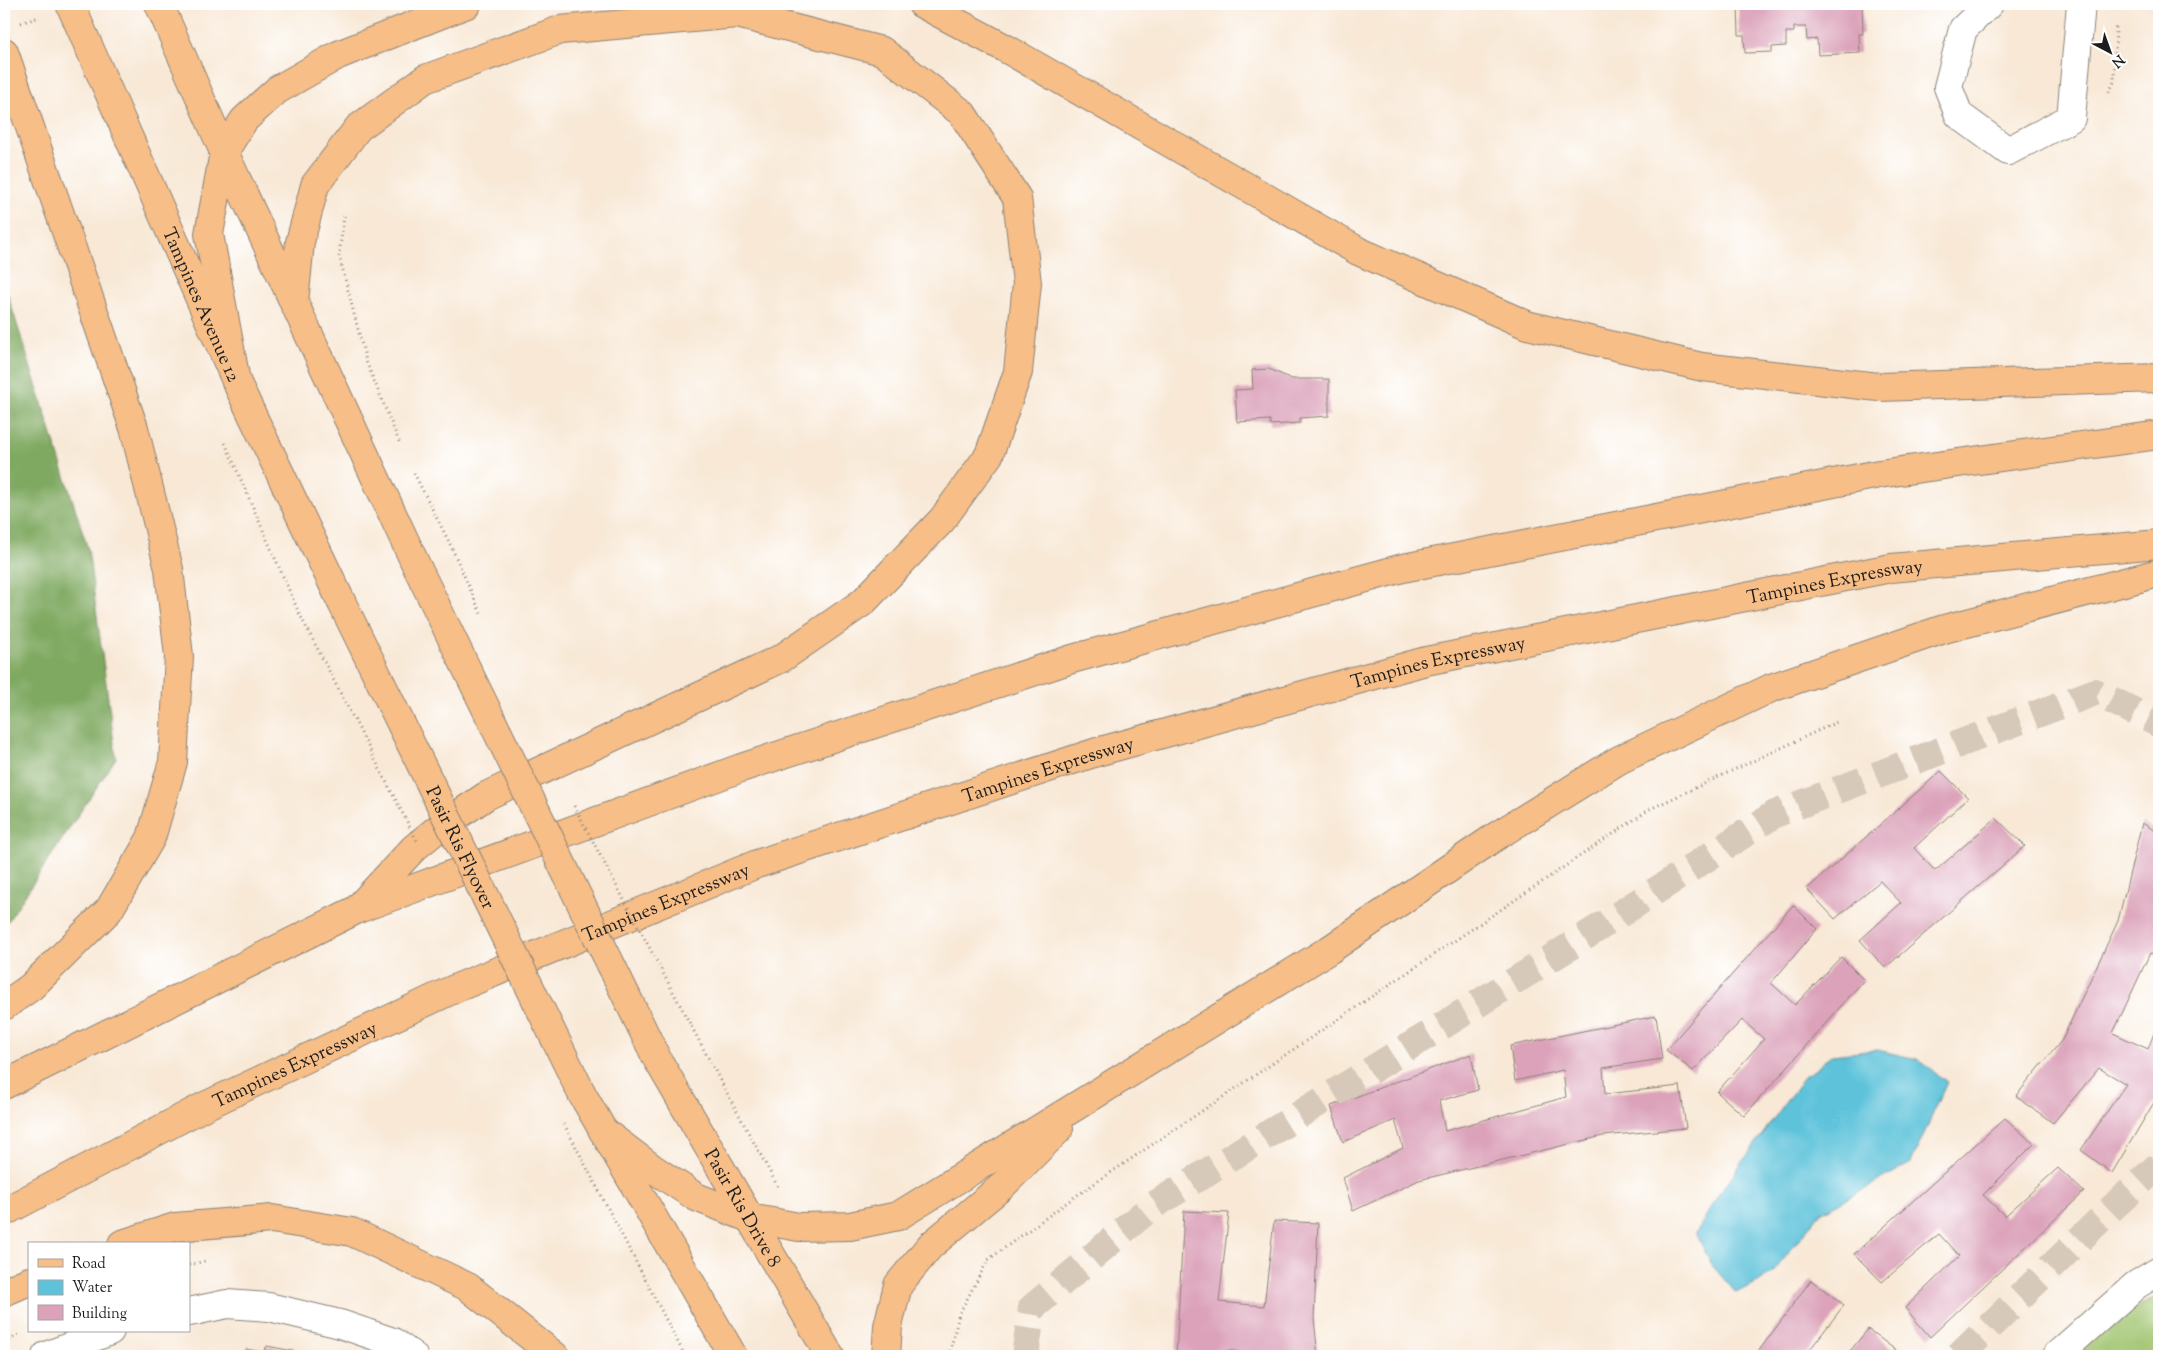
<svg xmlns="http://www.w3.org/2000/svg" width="2163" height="1360" viewBox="0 0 2163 1360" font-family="'Sorts Mill Goudy',serif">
<rect width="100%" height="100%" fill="#fff"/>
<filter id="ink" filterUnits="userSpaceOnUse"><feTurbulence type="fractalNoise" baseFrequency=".02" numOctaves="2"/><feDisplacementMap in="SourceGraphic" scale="10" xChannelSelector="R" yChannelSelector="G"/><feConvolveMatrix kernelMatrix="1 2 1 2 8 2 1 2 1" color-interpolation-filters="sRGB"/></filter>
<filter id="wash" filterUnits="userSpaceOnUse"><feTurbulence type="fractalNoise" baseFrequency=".0096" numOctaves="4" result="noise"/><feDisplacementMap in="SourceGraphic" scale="20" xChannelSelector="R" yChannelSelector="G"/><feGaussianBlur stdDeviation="1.12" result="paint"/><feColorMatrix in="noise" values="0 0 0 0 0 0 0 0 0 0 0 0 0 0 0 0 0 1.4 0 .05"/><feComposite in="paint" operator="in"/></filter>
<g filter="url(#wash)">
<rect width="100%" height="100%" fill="#f8e8d5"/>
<path fill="#9fc36d" stroke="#5e7044" d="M 2159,1296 L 2159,1356 L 2074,1356 L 2109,1322 Z"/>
<path fill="#7fa960" stroke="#4e623e" d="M 4,283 L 88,549 L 116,758 L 8,921 L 4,924 Z"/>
<path fill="#5dc2da" stroke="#3c6f7b" d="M 1877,1050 L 1917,1059 L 1947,1082 L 1911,1163 L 1819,1214 L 1772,1274 L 1736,1293 L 1711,1264 L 1696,1233 L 1719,1194 L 1804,1077 L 1832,1055 Z"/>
<g id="blocks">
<g fill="#dba2b9">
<path d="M 1738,4 L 1862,4 L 1863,34 L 1859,34 L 1860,53 L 1818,55 L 1817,39 L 1807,40 L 1806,27 L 1794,27 L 1794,32 L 1786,32 L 1786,46 L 1772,47 L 1772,52 L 1745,53 L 1744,35 L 1739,35 Z"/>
<path d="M 1269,369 L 1292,379 L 1329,379 L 1329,416 L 1300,418 L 1300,423 L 1270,425 L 1270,420 L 1237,422 L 1235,390 L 1253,389 L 1252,370 Z"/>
<path d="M 1941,771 L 1968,798 L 1914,848 L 1935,871 L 1996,818 L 2025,846 L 1885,968 L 1860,940 L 1901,903 L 1880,881 L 1835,919 L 1807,889 Z"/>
<path d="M 2142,823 L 2159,833 L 2159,903 L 2156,914 L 2159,915 L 2159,955 L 2150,953 L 2113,1033 L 2148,1049 L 2159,1020 L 2159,1094 L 2112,1173 L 2081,1150 L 2126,1084 L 2099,1068 L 2053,1123 L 2016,1096 L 2062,1040 L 2118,921 Z"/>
<path d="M 1793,905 L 1817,929 L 1771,983 L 1795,1005 L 1841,957 L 1864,980 L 1744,1116 L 1717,1092 L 1764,1039 L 1742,1020 L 1693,1071 L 1666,1050 Z"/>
<path d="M 1656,1016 L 1662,1059 L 1603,1068 L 1605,1094 L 1680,1086 L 1686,1128 L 1603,1136 L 1419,1180 L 1353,1211 L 1343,1178 L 1403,1148 L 1395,1120 L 1343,1142 L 1331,1106 L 1471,1054 L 1478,1090 L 1439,1101 L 1445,1131 L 1566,1097 L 1563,1070 L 1515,1081 L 1510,1046 Z"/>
<path d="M 2005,1118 L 2034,1144 L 1983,1195 L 2005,1216 L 2058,1168 L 2084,1192 L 1930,1337 L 1905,1308 L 1959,1256 L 1939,1234 L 1882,1282 L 1854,1254 Z"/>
<path d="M 1184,1211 L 1229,1213 L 1219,1302 L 1264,1306 L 1274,1221 L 1318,1223 L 1314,1319 L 1318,1356 L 1267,1356 L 1228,1350 L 1228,1356 L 1176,1356 Z"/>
<path d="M 1811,1280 L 1844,1305 L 1805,1356 L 1755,1356 Z"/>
<path d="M 1868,1329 L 1902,1355 L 1846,1356 Z"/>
<path d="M 267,1346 L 298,1352 L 296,1356 L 244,1356 L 246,1349 L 263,1352 Z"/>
</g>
</g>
</g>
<g filter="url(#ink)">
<use href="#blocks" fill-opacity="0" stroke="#8a8278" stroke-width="1"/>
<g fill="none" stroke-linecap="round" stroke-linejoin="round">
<g stroke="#d7c9b9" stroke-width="28" stroke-dasharray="28 14" stroke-linecap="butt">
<path d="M 1025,1356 L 1032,1308 L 1151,1207 L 1561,952 L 1775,814 L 2095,692 L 2159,724"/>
<path d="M 1959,1356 L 2111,1209 L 2159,1165"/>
</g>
<defs>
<g id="minor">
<path d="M 1989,4 L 1963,29 L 1948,87 L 1959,115 L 2008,151 L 2071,118 L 2081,4"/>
<path d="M 189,1312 L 227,1304 L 269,1307 L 340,1324 L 393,1342 L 413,1356"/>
<path d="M 46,1356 L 110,1331"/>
<path d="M 2056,1356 L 2136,1285 L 2159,1271"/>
</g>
<g id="major">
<path id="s1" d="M 70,4 L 236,381 L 341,601"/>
<path d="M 159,4 L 224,152 L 417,567"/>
<path id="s2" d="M 656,1057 L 830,1356"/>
<path d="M 582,1094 L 733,1356"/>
</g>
<g id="highway">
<path d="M 922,4 L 1005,48 L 1358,251 L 1527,325 L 1702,367 L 1879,387 L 2159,378"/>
<path d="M 4,52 L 134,428 L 169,569 L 179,656 L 173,762 L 151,838 L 109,910 L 31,987 L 4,1006"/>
<path d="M 294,303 L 300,242 L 315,185 L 358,128 L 425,79 L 560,30 L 737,14 L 882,51 L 962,113 L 1017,198 L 1027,283 L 1018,372 L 989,455 L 942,520 L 863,602 L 782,658 L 486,796 L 436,830 L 414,848 L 360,906"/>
<path d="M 236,381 L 209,234 L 224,152 L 244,120 L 277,90 L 338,55 L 467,4"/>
<path d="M 4,1085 L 358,909 L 741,768 L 1072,659 L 1403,568 L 1879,474 L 2159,435"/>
<path d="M 603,1131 L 652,1168 L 696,1197 L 749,1218 L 799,1227 L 850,1226 L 898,1216 L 1329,950 L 1498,835 L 1619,760 L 1771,688 L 1944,629 L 2159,573"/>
<path id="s3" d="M 4,1212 L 205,1106 L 454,989 L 757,864 L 1097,752 L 1426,661 L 1891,568 L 2159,544"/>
<path d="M 122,1244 L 175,1227 L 272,1219 L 352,1232 L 468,1287 L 555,1356"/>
<path d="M 4,1292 L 29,1281"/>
<path d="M 886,1356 L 888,1326 L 898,1285 L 930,1246 L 1001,1187 L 1059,1129"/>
</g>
</defs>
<use href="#minor" stroke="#8a8278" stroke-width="30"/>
<use href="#major" stroke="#8a8278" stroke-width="30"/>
<use href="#highway" stroke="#8a8278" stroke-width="30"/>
<g stroke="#8a8278" stroke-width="3" stroke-dasharray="1 4" stroke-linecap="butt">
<path d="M 21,23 L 39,17"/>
<path d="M 2109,92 L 2114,82 L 2116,27"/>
<path d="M 344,216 L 339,255 L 366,361 L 400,444"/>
<path d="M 225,443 L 299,613"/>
<path d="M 414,473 L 450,544"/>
<path d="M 720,1080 L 778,1187"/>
<path d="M 189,1265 L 205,1261"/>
<path d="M 4,1342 L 19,1335"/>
<path d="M 949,1356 L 959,1314 L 988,1260 L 1073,1198 L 1650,809 L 1839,721"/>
</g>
<use href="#minor" stroke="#fff" stroke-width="28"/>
<use href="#major" stroke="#f7be87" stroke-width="28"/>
<use href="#highway" stroke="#f7be87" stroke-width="28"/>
<defs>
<g id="major-bridge">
<path d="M 417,567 L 656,1057"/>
<path id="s4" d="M 341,601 L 582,1094"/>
</g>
</defs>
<use href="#major-bridge" stroke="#8a8278" stroke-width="30" stroke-linecap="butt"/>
<g stroke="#8a8278" stroke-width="3" stroke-dasharray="1 4" stroke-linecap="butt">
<path d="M 450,544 L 482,616"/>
<path d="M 299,613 L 417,841"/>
<path d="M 574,806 L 720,1080"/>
<path d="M 564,1124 L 685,1356"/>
</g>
<use href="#major-bridge" stroke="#f7be87" stroke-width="28"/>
</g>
</g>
<g text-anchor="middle" stroke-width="4" stroke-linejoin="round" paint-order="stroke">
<g font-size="19" fill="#1c1c1c" stroke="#fff">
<text dy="7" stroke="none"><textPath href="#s1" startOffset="328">Tampines Avenue 12</textPath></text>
<text dy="7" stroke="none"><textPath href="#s3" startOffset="1946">Tampines Expressway</textPath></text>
<text dy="7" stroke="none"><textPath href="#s3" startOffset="1541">Tampines Expressway</textPath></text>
<text dy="7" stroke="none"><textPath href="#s3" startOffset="1136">Tampines Expressway</textPath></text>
<text dy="7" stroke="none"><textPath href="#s4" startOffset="274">Pasir Ris Flyover</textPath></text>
<text dy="7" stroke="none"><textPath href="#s3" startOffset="731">Tampines Expressway</textPath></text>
<text dy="7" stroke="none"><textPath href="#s3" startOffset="326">Tampines Expressway</textPath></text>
<text dy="7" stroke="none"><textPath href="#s2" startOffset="174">Pasir Ris Drive 8</textPath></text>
</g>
</g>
<rect width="2163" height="1360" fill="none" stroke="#fff" stroke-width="20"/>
<rect x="28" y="1242" width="162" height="90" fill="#ffffff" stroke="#a4a4a4"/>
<rect x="38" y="1259" width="25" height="8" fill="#f7be87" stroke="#a4a4a4"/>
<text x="72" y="1268" font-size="15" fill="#1c1c1c">Road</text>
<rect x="38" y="1280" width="25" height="15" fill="#5dc2da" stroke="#a4a4a4"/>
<text x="72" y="1292" font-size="15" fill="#1c1c1c">Water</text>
<rect x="38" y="1305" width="25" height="15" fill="#dba2b9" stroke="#a4a4a4"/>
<text x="72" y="1318" font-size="15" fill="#1c1c1c">Building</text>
<g transform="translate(2110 52) rotate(139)" stroke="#ffffff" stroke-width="4" paint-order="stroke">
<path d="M0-4L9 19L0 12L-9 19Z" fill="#1c1c1c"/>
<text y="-8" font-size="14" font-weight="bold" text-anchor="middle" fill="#1c1c1c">N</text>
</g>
</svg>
